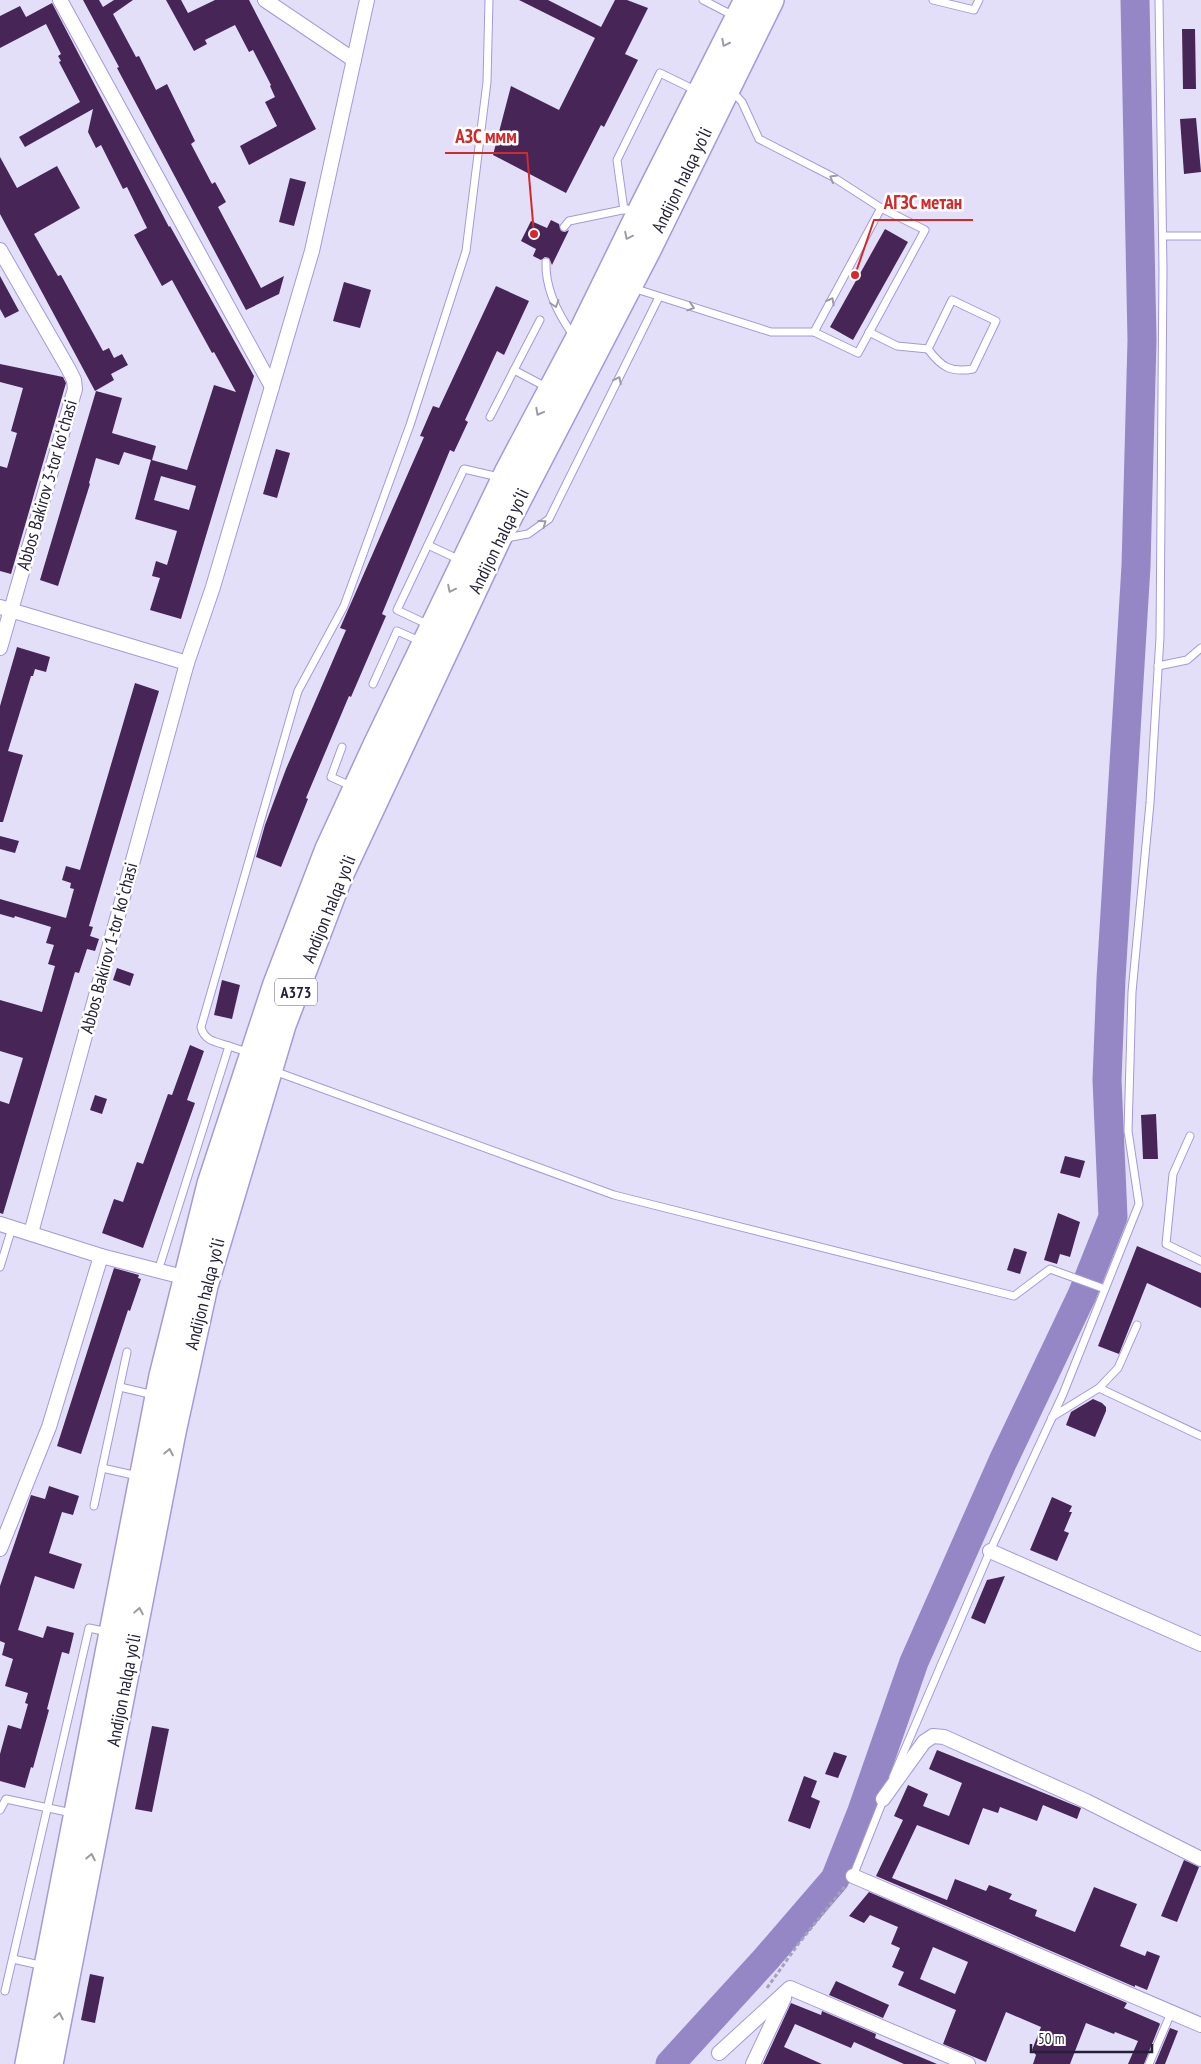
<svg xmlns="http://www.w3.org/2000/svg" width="1201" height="2064" viewBox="0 0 1201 2064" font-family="'PT Sans Narrow',sans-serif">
<rect width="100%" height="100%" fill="#e3dff9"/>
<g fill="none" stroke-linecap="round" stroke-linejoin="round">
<path stroke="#9587c5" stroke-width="29" d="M 670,2064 L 766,1959 L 835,1879 L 862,1811 L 914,1662 L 1003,1461 L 1082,1295 L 1113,1217 L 1107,1080 L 1111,979 L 1136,566 L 1142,340 L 1135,0"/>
</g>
<g fill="#472557" fill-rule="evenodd">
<path d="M 83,0 L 99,0 L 103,7 L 114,0 L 133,0 L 113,14 L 136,57 L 139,56 L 156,90 L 167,84 L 195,141 L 191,144 L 212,184 L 215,182 L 226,202 L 218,207 L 261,288 L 284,276 L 279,294 L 246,310 L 117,68 L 119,67 Z"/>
<path d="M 166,0 L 181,0 L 188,13 L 215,0 L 249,0 L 316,129 L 249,165 L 240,146 L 277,126 L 265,102 L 275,97 L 270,86 L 271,85 L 253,50 L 249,52 L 235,25 L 205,40 L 207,44 L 194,51 Z"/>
<path d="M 519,0 L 548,0 L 601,27 L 615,0 L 627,0 L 648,8 L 625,54 L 638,60 L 604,127 L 601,125 L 566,193 L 493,155 L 511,86 L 559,110 L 595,38 Z"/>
<path d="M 52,3 L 169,227 L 170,226 L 254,376 L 181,619 L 150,610 L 160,578 L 152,576 L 156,561 L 167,565 L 177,531 L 135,519 L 151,460 L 124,452 L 119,465 L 96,458 L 89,483 L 90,484 L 58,586 L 40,580 L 96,391 L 122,398 L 112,433 L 156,446 L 152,460 L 187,470 L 214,385 L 236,392 L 214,352 L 212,353 L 172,280 L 162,286 L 134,235 L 147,228 L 127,187 L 123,189 L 101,145 L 96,148 L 88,132 L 93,109 L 25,147 L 19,137 L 80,102 L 59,62 L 61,61 L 58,56 L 61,54 L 46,24 L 0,48 L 0,16 L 20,6 L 26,17 ZM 161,476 L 196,486 L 189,510 L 154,500 Z"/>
<path d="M 1182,29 L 1195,29 L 1196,89 L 1183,89 Z"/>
<path d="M 1196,118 L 1201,172 L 1184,174 L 1180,119 Z"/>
<path d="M 0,157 L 17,188 L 57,166 L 80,208 L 34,234 L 58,276 L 61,275 L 103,351 L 109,348 L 114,358 L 122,354 L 128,365 L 111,374 L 114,380 L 95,391 L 0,214 Z"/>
<path d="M 290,178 L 306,182 L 294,226 L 279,222 Z"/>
<path d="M 551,220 L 559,224 L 561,231 L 565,232 L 569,230 L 552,265 L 549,258 L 545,257 L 541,260 L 533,256 L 536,249 L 521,241 L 531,221 L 547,228 Z"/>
<path d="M 885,229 L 908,242 L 853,340 L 830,327 Z"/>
<path d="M 0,276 L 19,311 L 5,318 L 0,309 Z"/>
<path d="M 344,282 L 371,290 L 360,328 L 333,321 Z"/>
<path d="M 496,286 L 529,301 L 504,355 L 497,351 L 465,420 L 468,422 L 454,452 L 450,450 L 382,614 L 386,616 L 351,697 L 349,696 L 306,798 L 308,799 L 281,867 L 256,857 L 265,825 L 286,769 L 346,630 L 340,628 L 424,437 L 420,436 L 433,406 L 439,408 Z"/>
<path d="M 0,364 L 63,377 L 66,383 L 11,574 L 0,571 L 0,466 L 7,468 L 17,433 L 11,431 L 23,388 L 0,382 Z"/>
<path d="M 276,449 L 290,453 L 277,498 L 263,494 Z"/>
<path d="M 17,647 L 50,657 L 46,672 L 35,669 L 33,676 L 31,676 L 8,751 L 23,755 L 3,822 L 0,822 L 0,706 Z"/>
<path d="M 135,683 L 159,691 L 89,926 L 93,927 L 90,936 L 99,939 L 95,951 L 87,949 L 79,973 L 75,972 L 3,1214 L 0,1213 L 0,1101 L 9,1104 L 23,1058 L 0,1051 L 0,1000 L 42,1012 L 55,966 L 48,964 L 54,945 L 46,943 L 51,927 L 15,916 L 14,918 L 0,914 L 0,899 L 66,918 L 74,889 L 70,888 L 71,883 L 62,880 L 66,866 L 80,870 Z"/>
<path d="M 0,836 L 19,841 L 15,853 L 0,849 Z"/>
<path d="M 117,968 L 134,974 L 130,986 L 113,980 Z"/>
<path d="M 222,980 L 240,985 L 232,1019 L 214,1015 Z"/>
<path d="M 190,1045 L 204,1051 L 187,1100 L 195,1103 L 143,1248 L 102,1233 L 114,1199 L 123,1202 L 137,1162 L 143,1164 L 168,1094 L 172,1095 Z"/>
<path d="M 95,1095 L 107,1099 L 102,1114 L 90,1110 Z"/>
<path d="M 1156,1114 L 1158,1159 L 1143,1159 L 1141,1115 Z"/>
<path d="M 1065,1156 L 1085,1161 L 1080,1178 L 1060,1173 Z"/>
<path d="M 1058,1213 L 1080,1222 L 1070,1257 L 1060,1254 L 1057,1264 L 1044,1260 Z"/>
<path d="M 1137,1246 L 1201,1273 L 1201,1308 L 1147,1283 L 1119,1354 L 1098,1346 Z"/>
<path d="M 1014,1248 L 1027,1252 L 1020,1274 L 1007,1270 Z"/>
<path d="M 114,1268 L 139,1275 L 138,1278 L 141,1279 L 130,1311 L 128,1310 L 81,1454 L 57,1446 Z"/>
<path d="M 1093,1399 L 1102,1403 L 1106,1407 L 1106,1411 L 1095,1437 L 1066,1425 L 1071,1412 Z"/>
<path d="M 49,1486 L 79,1496 L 73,1515 L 62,1512 L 49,1553 L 82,1564 L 74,1589 L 35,1576 L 18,1630 L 43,1638 L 47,1626 L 74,1633 L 69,1654 L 62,1652 L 47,1709 L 49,1710 L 33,1768 L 31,1767 L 25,1788 L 0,1781 L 0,1754 L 8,1725 L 21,1729 L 28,1704 L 25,1703 L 28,1693 L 5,1686 L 13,1659 L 2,1655 L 5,1643 L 0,1641 L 0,1586 L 31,1495 L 45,1499 Z"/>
<path d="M 1052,1497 L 1072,1506 L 1069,1512 L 1072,1512 L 1064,1531 L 1069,1533 L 1057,1561 L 1030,1550 Z"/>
<path d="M 1005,1576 L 985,1624 L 971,1618 L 987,1580 Z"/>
<path d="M 152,1726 L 169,1729 L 152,1812 L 135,1809 Z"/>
<path d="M 937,1750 L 1081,1808 L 1077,1819 L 1043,1805 L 1037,1821 L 1000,1807 L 998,1813 L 983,1808 L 969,1845 L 917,1825 L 892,1878 L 947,1900 L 955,1879 L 986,1891 L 989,1885 L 1012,1894 L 1009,1899 L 1037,1910 L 1035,1916 L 1075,1932 L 1094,1887 L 1137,1904 L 1120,1946 L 1145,1956 L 1147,1951 L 1160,1956 L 1147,1990 L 1135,1985 L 1135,1987 L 876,1876 L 903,1820 L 894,1816 L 908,1785 L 928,1794 L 923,1806 L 949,1816 L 962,1783 L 929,1769 Z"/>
<path d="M 834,1752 L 847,1756 L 838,1778 L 825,1774 Z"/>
<path d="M 804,1776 L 817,1781 L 811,1797 L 820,1801 L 810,1829 L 788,1821 Z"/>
<path d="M 1184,1860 L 1199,1867 L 1177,1922 L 1161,1916 Z"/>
<path d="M 869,1892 L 1127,2003 L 1124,2008 L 1159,2023 L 1160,2024 L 1144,2064 L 1128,2064 L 1138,2041 L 1115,2032 L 1114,2034 L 1086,2023 L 1070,2064 L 1033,2064 L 1036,2055 L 1032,2050 L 1041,2027 L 1006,2012 L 986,2062 L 943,2044 L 956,2010 L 898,1985 L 904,1972 L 892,1967 L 900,1948 L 891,1944 L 898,1927 L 870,1915 L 864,1923 L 849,1916 ZM 933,1947 L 968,1962 L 955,1994 L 920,1979 Z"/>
<path d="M 90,1974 L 104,1977 L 95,2023 L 81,2020 Z"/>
<path d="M 836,1981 L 889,2005 L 883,2018 L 829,1995 Z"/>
<path d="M 791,2003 L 821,2015 L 822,2011 L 876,2034 L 875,2038 L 937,2064 L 904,2064 L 854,2042 L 851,2048 L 795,2024 L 784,2047 L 822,2064 L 763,2064 Z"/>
<path d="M 1170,2028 L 1178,2031 L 1165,2064 L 1155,2064 Z"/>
</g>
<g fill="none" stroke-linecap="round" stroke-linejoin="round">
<defs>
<g id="lane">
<path d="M 703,0 L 734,16"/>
<path d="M 933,0 L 974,10 L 979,0"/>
<path d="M 624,210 L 617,160 L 660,73 L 697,91"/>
<path d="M 564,227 L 569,221 L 627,209"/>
<path d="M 1163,236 L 1201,236"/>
<path d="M 546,262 C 545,289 558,314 573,335"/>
<path d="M 633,288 L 771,332 L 814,332 L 881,208 L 833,177 L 759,139 L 742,102 L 732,91"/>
<path d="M 952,300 L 996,321 L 973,369 C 951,373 941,367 928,349 Z"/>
<path d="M 814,332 L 858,353 L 925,230 L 881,208"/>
<path d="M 869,332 L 897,346 L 928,349"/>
<path d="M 514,370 L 540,320"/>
<path d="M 490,417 L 514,370 L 548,388"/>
<path d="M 506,538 L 528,534 L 549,519 L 659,297"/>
<path d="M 428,545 L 460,560"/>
<path d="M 429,625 L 397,610 L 464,469 L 499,477"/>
<path d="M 1158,666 L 1187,660 L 1201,648"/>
<path d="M 373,684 L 397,631 L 422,642"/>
<path d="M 342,747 L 331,777 L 353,787"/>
<path d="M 229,1046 L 250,1053"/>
<path d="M 274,1071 L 614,1195 L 1014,1296 L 1050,1269 L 1105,1289"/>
<path d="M 1190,1136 L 1173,1174 L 1166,1244 L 1201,1261"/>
<path d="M 0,1267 L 12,1228"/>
<path d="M 158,1271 L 229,1046 C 216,1042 204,1041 201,1027 L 298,691 L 344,606 L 410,425 L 466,251 L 487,82 L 489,0"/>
<path d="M 120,1387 L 154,1395"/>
<path d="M 1099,1388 L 1118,1368 L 1137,1325"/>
<path d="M 1052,1417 L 1099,1388 L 1201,1436"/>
<path d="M 102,1468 L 138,1476"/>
<path d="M 94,1506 L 127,1352"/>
<path d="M 893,1777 L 990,1551 L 1063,1394 L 1139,1204 L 1128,1131 L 1132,992 L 1150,803 L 1160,637 L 1163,269 L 1159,0"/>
<path d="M 0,1810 L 6,1799 L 72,1813"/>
<path d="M 853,1876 L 884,1798"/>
<path d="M 13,1959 L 44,1966"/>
<path d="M 5,1991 L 89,1628 L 108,1632"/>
<path d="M 1149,2064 L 1171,2013"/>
</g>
<g id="street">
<path d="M 60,0 L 272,387"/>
<path d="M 265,0 L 354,60"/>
<path d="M 0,250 L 68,368 L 74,380 L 75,389 L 0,648"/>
<path d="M 0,607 L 187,663"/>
<path d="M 0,1224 L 101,1256 L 187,1278"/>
<path d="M 31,1233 L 187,663 L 213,587 L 312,251 L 367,0"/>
<path d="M 0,1549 L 49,1427 L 101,1256"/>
<path d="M 990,1551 L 1201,1644"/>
<path d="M 883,1799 L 924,1742 L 933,1736 L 944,1737 L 1086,1801 L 1201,1859"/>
<path d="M 853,1876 L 1201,2025"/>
<path d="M 719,2053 L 790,1988 L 968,2064"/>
<path d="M 753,2064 L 784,1998"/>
</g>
<g id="highway">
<path d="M 28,2064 L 162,1376 L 210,1184 L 276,984 L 328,849 L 376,745 L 508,471 L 577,341 L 643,206 L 747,0"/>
<path d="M 50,2064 L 173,1432 L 205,1286 L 283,1025 L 340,876 L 498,539 L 648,250 L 771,0"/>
</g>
</defs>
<use href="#lane" stroke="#a699d7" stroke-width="9"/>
<use href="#street" stroke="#a699d7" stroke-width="16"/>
<use href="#highway" stroke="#a699d7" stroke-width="28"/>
<path stroke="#a6a1bb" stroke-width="3" stroke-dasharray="4 2.5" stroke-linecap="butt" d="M 767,1988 L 799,1943 L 845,1886"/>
<use href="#lane" stroke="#fff" stroke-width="7"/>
<use href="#street" stroke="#fff" stroke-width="14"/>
<use href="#highway" stroke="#fff" stroke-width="25"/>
</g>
<defs><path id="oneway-chevron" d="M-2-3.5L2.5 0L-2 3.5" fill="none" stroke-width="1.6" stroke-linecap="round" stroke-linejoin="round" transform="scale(1.25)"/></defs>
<g stroke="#9d9ba5">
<use href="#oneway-chevron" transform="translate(725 43) rotate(117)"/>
<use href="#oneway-chevron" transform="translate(833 178) rotate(-150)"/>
<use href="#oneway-chevron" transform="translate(628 236) rotate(116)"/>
<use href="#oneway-chevron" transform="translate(831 301) rotate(-62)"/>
<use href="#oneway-chevron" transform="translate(555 304) rotate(72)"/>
<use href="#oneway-chevron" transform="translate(691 307) rotate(18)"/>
<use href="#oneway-chevron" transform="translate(618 380) rotate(-64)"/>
<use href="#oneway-chevron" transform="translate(539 412) rotate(118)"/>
<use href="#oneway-chevron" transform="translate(543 523) rotate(-36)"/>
<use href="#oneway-chevron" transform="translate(451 589) rotate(116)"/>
<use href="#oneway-chevron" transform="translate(169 1452) rotate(-79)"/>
<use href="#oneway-chevron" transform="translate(139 1611) rotate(-79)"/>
<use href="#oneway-chevron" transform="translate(91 1857) rotate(-79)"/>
<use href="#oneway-chevron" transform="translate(59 2016) rotate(-79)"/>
</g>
<g text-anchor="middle" stroke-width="5" stroke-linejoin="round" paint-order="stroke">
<rect fill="#fff" stroke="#666374" stroke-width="1" x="275" y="978.5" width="42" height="27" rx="4"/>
<g font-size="16" font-weight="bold" fill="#252038">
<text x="296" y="998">A373</text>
</g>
<g font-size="18" fill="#252038" stroke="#fff">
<text transform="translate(682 180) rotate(-64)" y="6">Andijon halqa yo‘li</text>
<text transform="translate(47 485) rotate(-74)" y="6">Abbos Bakirov 3-tor koʻchasi</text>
<text transform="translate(499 541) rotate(-64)" y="6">Andijon halqa yo‘li</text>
<text transform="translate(329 909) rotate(-68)" y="6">Andijon halqa yo‘li</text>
<text transform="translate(109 948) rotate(-75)" y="6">Abbos Bakirov 1-tor koʻchasi</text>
<text transform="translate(205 1294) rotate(-76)" y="6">Andijon halqa yo‘li</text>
<text transform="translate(124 1690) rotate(-79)" y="6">Andijon halqa yo‘li</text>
</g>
</g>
<path fill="none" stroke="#d62828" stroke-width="2" d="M534 234L527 153H445M855 275L874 220H973"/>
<g fill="#d62828" stroke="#fff" stroke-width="2">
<circle cx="534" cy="234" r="5"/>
<circle cx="855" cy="275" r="5"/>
</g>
<g font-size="19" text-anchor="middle" font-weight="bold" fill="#d62828" stroke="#fff" stroke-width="5" stroke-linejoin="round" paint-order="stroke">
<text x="486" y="143">АЗС ммм</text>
<text x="923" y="209">АГЗС метан</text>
</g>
<path d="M1031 2044v8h121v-8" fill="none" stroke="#252038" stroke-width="2.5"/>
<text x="1038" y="2044" font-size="15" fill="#252038" stroke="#ffffff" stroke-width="4" paint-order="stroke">50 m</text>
</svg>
